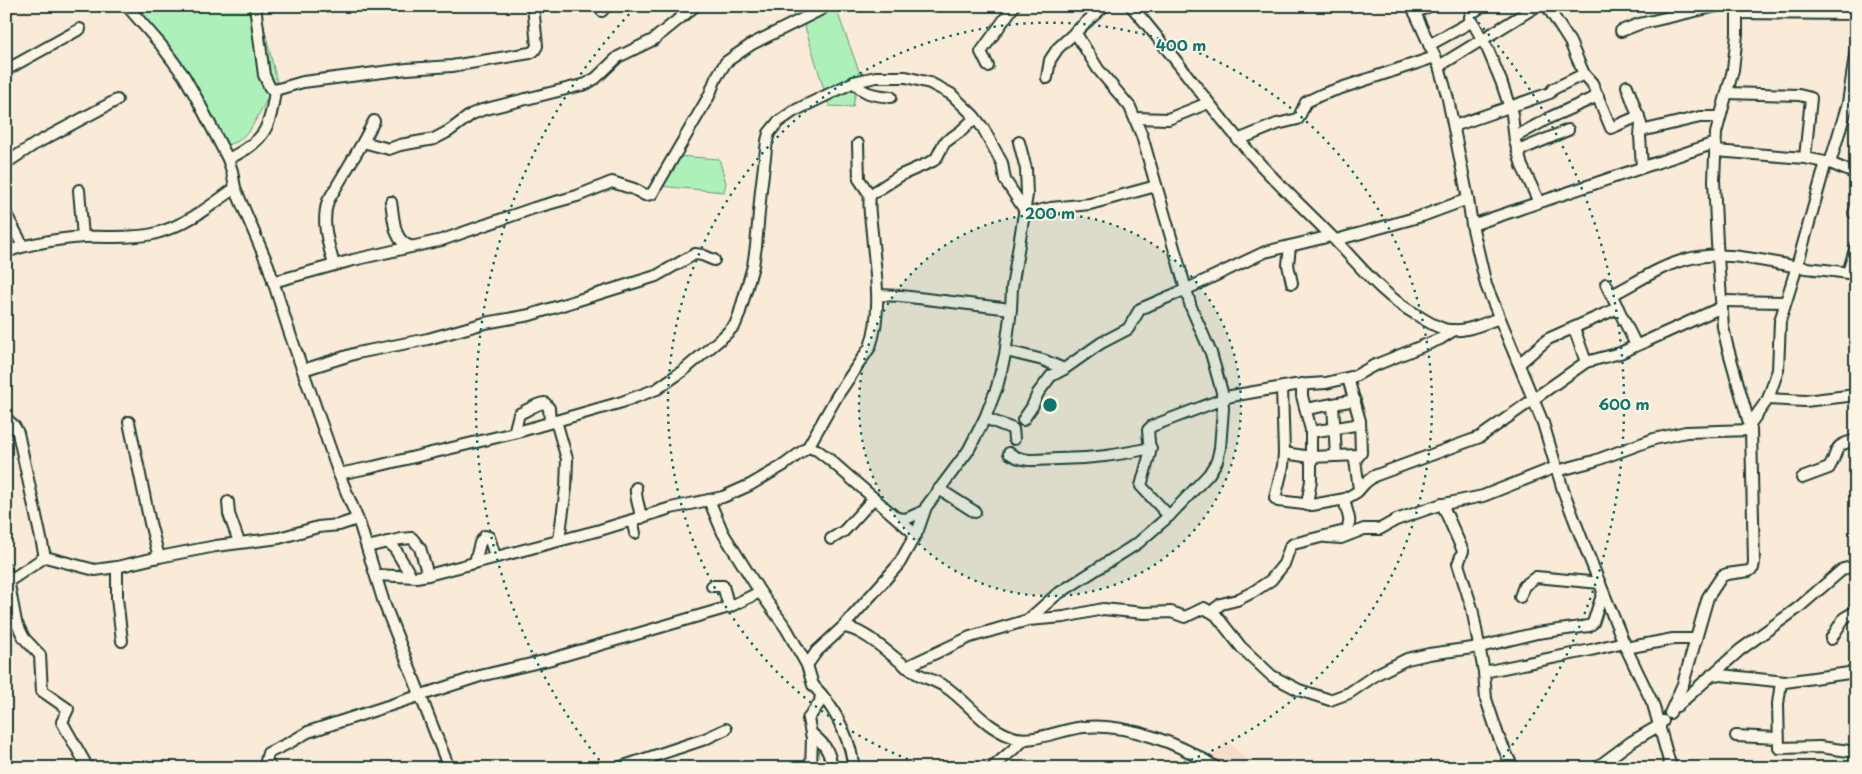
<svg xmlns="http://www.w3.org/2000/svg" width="1862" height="774" viewBox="0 0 1862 774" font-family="'Playpen Sans',sans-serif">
<rect width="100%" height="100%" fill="#faead8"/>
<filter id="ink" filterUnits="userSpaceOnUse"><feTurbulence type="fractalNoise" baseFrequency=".02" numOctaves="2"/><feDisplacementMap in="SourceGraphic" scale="10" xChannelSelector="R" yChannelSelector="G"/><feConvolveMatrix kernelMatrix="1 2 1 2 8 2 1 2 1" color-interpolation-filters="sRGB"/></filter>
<g filter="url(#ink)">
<path fill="#f8ddc9" d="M 1225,739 L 1249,762 L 1242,768 L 1221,768 L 1210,761 Z"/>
<g fill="#aef0ba" stroke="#669677">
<path d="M 133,6 L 259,6 L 277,82 L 250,130 L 237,142 L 223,146 L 176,54 Z"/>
<path d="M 800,6 L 835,6 L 859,71 L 853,107 L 829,106 L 799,7 Z"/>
<path d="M 677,156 L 719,159 L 726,183 L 724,192 L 659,186 Z"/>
</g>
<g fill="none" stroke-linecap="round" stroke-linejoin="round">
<defs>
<g id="minor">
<path d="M 127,6 L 161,45 L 184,76 L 197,99 L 228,159 L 232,171 L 235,188 L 268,265 L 289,331 L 339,474 L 360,525 L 384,603 L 449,768"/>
<path d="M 255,6 L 264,75 L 270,88 L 275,90 L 303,82 L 407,69 L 452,66 L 530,53 L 534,51 L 537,46 L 533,6"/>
<path d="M 1131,6 C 1171,51 1205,101 1245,147 C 1272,180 1305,208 1334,239 C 1362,268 1382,295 1417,315 C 1426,321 1435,326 1444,329 C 1462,334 1483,324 1499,318"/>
<path d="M 1412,6 L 1439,66 L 1448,99 L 1468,199 L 1472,225 L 1486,285 L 1543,423 L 1563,490 L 1581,537 L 1626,648 L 1653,704 L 1671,768"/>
<path d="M 1482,6 L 1471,14 L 1470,17 L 1488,50 L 1501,81 L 1512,114 L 1515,141 L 1522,166 L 1539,202"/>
<path d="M 1547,6 L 1570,42 L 1584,74 L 1592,83 L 1611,128 L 1639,116"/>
<path d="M 602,11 L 606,6"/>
<path d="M 1415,13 L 1429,6"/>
<path d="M 1737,13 L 1856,14"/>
<path d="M 1621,31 L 1639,24 L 1717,6"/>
<path d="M 1429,45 L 1471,22"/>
<path d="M 988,66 L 981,52 L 1014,6"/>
<path d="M 1439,66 L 1537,6"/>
<path d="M 6,70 L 80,29"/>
<path d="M 1047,78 L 1050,60 L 1058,48 L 1104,6"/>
<path d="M 854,82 C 864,95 876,95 891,97"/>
<path d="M 1627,86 L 1641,124 L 1640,136 L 1642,167"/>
<path d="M 1727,93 L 1799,95 L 1811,98 L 1805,158"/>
<path d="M 1135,118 L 1168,119 L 1208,103"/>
<path d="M 1454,126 L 1550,93 L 1553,89 L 1584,74"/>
<path d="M 1641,131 L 1700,117 L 1720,117"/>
<path d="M 1515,137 L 1551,117 L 1598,96"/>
<path d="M 1238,140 L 1277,124 L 1298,119 L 1306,102 L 1323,94 L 1435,57"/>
<path d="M 363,142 L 389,149 L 400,145 L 434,139 L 449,131 L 472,114 L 482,110 L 586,84 L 596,78 L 618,57 L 653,40 L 695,6"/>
<path d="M 858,144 L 859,179 L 870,195"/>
<path d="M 1518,151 L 1568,130"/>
<path d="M 1715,151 L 1805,158 L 1830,163 L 1856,174"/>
<path d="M 228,159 C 264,141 270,130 275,90"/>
<path d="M 6,163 L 35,144 L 117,100"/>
<path d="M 1830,163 L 1848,103 L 1856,49"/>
<path d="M 79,190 L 83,237"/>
<path d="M 391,202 C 394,218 393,241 410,246"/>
<path d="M 1854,213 L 1856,209"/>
<path d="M 6,214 L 23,246"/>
<path d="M 1024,214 L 1051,208 L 1090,204 L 1156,186"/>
<path d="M 1472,225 L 1715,143"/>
<path d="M 1336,240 L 1422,216 L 1468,199"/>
<path d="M 1290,246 L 1288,265 L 1292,283"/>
<path d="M 6,252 C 31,243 58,239 84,237 C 107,236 131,239 153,234 C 185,226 209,207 235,188"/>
<path d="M 334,265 C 328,243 321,222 328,201 L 363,142 L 374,121"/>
<path d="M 1848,273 L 1856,246"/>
<path d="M 273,282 L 353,260 L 442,240 L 534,208 L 577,196 L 612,182 L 634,189 L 645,195 L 652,194 L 709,96 L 716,78 L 726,62 L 752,44 L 822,9"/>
<path d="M 1606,284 L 1636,345"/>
<path d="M 878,295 L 901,296 L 1011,309"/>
<path d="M 1612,295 C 1636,283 1658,267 1684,260 C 1722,249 1761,261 1799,267 C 1818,270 1837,270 1856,275"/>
<path d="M 1722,301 L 1785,302"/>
<path d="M 1574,328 L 1586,362"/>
<path d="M 1006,351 L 1043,360 L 1064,369"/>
<path d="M 1520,363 L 1548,339 L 1618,308"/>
<path d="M 303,370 L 357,353 L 428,339 L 485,323 L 530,315 L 656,276 L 695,254 L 702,255 L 714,260"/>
<path d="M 1348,378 L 1360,421 L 1361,453 L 1355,460 L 1359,489"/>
<path d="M 1302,384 L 1302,396 L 1311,430 L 1311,480 L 1307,505"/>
<path d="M 1282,388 L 1284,453 L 1283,466 L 1275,498 L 1278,501 L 1312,505 L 1345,499 L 1357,492 L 1365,483 L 1374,476 L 1480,437 L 1586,362 L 1620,353 L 1722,307"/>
<path d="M 1768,399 L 1805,401 L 1856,395"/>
<path d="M 1333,404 L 1336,456"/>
<path d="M 1306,409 L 1355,400"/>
<path d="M 6,418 L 14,426 L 18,433 L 45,557"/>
<path d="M 985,418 L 1013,429 L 1014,439"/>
<path d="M 1023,420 L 1032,407 L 1038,393 L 1051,376 L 1064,369 L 1101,343 L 1128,329 L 1140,309 L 1187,289 L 1265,252 L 1331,236"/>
<path d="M 556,421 L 567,459 L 566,488 L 559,540"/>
<path d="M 129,422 L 150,523 L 159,557"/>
<path d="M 1750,424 L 1768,399 L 1778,370 L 1780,321 L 1797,266 L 1826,162"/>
<path d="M 1311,432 L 1355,425 L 1360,421"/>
<path d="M 514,433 L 519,414 C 526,411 540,402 545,403 L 549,408 L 550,422"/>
<path d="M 808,447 L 817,450 L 830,460 L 916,535"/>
<path d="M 1009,453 C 1025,464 1040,459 1058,459 C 1092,459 1117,455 1151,448"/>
<path d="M 1284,453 L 1311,457 L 1359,455"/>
<path d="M 1557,471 L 1594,461 L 1654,439 L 1686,432 L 1751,430"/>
<path d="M 339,474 L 373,467 L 514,433 L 622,402 L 657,389 L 684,370 L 724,336 L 735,325 L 739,315 L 753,266 L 756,246 L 761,190 L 767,141 L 769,133 L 778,122 L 794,111 L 854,82 L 876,77 L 906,77 L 930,83 L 951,94 L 973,115 L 983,128 L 1002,163 L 1005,180 L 1024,209"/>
<path d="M 1802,478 L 1829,468 C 1840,451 1830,446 1856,440"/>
<path d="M 636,488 C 635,499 640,507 641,518"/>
<path d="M 939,489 L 975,512"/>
<path d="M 709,500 L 723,533 L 760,592 L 786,628 L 807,665 L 813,685 L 821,694 L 820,702 L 808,719 L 812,738 L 811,768"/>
<path d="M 228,502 L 229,514 L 239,542"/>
<path d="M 1442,504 L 1463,551 L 1458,564 L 1472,608 L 1484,672 L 1486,699 L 1499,738 L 1513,768"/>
<path d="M 1169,516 L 1141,486 L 1150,453 L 1148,430 L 1152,426 L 1231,396 L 1295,385 L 1326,383 L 1355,376 L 1373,366 L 1440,339 L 1454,330"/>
<path d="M 897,518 L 906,519 L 924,511"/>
<path d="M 632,520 L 635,533"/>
<path d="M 1326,537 L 1341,538 L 1364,529 L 1380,529 L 1396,520 L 1439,505 L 1483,496 L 1556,467"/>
<path d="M 831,539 L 844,531 L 874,498"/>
<path d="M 387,542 L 395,549 L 411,576"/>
<path d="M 367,547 L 401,539 L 412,538 L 420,548 L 428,575"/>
<path d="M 475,562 L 480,543 L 485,536 L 489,537 L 495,556"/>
<path d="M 117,567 L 117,598 L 122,641"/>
<path d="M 6,569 L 16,622 L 24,638 L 40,655 L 42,691 L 68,709 L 62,722 L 88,768"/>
<path d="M 376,575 L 416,577 L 428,575 L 600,530 L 671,508 L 723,497 L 750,485 L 784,465 L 808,447 L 837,396 L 870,347 C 883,309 875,271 872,233 C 871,220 868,207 870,195 L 901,175 L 933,161 L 937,157 L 944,143 L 961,131 L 975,118"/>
<path d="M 6,583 L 45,557 L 95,570 L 117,567 L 159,557 L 216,546 L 279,538 L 318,527 L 339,525 L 357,519"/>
<path d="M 712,586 L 723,586 L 729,607"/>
<path d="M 1520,597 L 1524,586 L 1536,577 L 1600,583"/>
<path d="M 1212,611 L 1221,604 L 1237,600 L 1253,592 L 1271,580 L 1284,564 L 1290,547 L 1293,544 L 1345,531 C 1355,521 1344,510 1345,499"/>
<path d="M 1028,620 L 1056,595 L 1138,543 L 1169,516 L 1209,474 L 1217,461 L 1220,448 L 1223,409 L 1222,392 L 1211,353 L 1191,307 L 1142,136 L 1130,107 L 1098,69 L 1075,32"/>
<path d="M 843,627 C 867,629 894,660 916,673 C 927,679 940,682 950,690 C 971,706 984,726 1010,736 C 1031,745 1061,729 1084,727 C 1127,723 1182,744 1217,768"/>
<path d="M 1831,639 L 1844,618 L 1856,611"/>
<path d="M 1626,648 L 1673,639 L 1696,639"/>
<path d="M 807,665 L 817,651 L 843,627 L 899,564 L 918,530 L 926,507 L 968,451 L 985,418 L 997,387 L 1005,355 L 1011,309 L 1012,288 L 1027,195 L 1026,169 L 1019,142"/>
<path d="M 906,667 L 970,637 L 1028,620 L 1064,617 L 1103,609 L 1144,613 L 1171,612 L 1185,617 L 1204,608 L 1216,615 L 1241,647 L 1272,676 L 1299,690 L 1330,700 L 1349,693 L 1377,674 L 1407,659 L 1429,654 L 1480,647 L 1537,633 L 1589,626 L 1593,623 L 1603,592"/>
<path d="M 1484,672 L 1591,650 L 1624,642"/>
<path d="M 1712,674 L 1785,682 L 1856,672"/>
<path d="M 1781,682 L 1778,704 L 1779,748 L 1820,747 L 1856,752"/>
<path d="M 821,694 C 836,711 853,745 853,768"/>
<path d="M 1677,706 L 1740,650 L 1798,608 L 1843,569 L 1856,566"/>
<path d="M 1670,713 L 1683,684 L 1708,597 L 1722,576 L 1727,574 L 1749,571 L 1753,568 L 1754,562 L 1751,430 L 1727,345 L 1723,327 L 1717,243 L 1714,180 L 1716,133 L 1733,70 L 1737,34 L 1737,6"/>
<path d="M 811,733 C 822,742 829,749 831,763 L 828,768"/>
<path d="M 1736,736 L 1778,738"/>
<path d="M 271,768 L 266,761 L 268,753 L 289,743 L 308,732 L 480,676 L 548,660 L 729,607 L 760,592"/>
<path d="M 618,768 L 705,739 L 726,729"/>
<path d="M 992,768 L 1024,740"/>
<path d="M 1596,768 L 1631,742 L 1660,725 L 1663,721"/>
</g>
</defs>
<use href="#minor" stroke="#1f3d34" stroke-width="14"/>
<use href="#minor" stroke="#fcf5e5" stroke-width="10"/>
</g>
</g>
<circle cx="1050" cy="405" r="191" fill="#0f766e" fill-opacity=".12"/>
<g fill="none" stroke="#0f766e" stroke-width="2.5" stroke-dasharray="2.5 5">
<circle cx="1050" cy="405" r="191"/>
<path d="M929 767A382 382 0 1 1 1171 767"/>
<path d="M604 766A574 574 0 0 1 637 6M1463 6A574 574 0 0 1 1496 766"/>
</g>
<circle cx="1050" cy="405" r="8" fill="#0f766e" stroke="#fcf5e5" stroke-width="2.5"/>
<g font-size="15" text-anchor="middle" font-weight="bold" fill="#0f766e" stroke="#fcf5e5" stroke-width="4" stroke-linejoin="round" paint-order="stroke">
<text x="1181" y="51">400 m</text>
<text x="1050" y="219">200 m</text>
<text x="1624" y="410">600 m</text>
</g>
<rect width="1862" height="774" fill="none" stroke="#fcf5e5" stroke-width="25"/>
<rect x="12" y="12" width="1837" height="749" fill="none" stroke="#1f3d34" stroke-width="2" filter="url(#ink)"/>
</svg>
